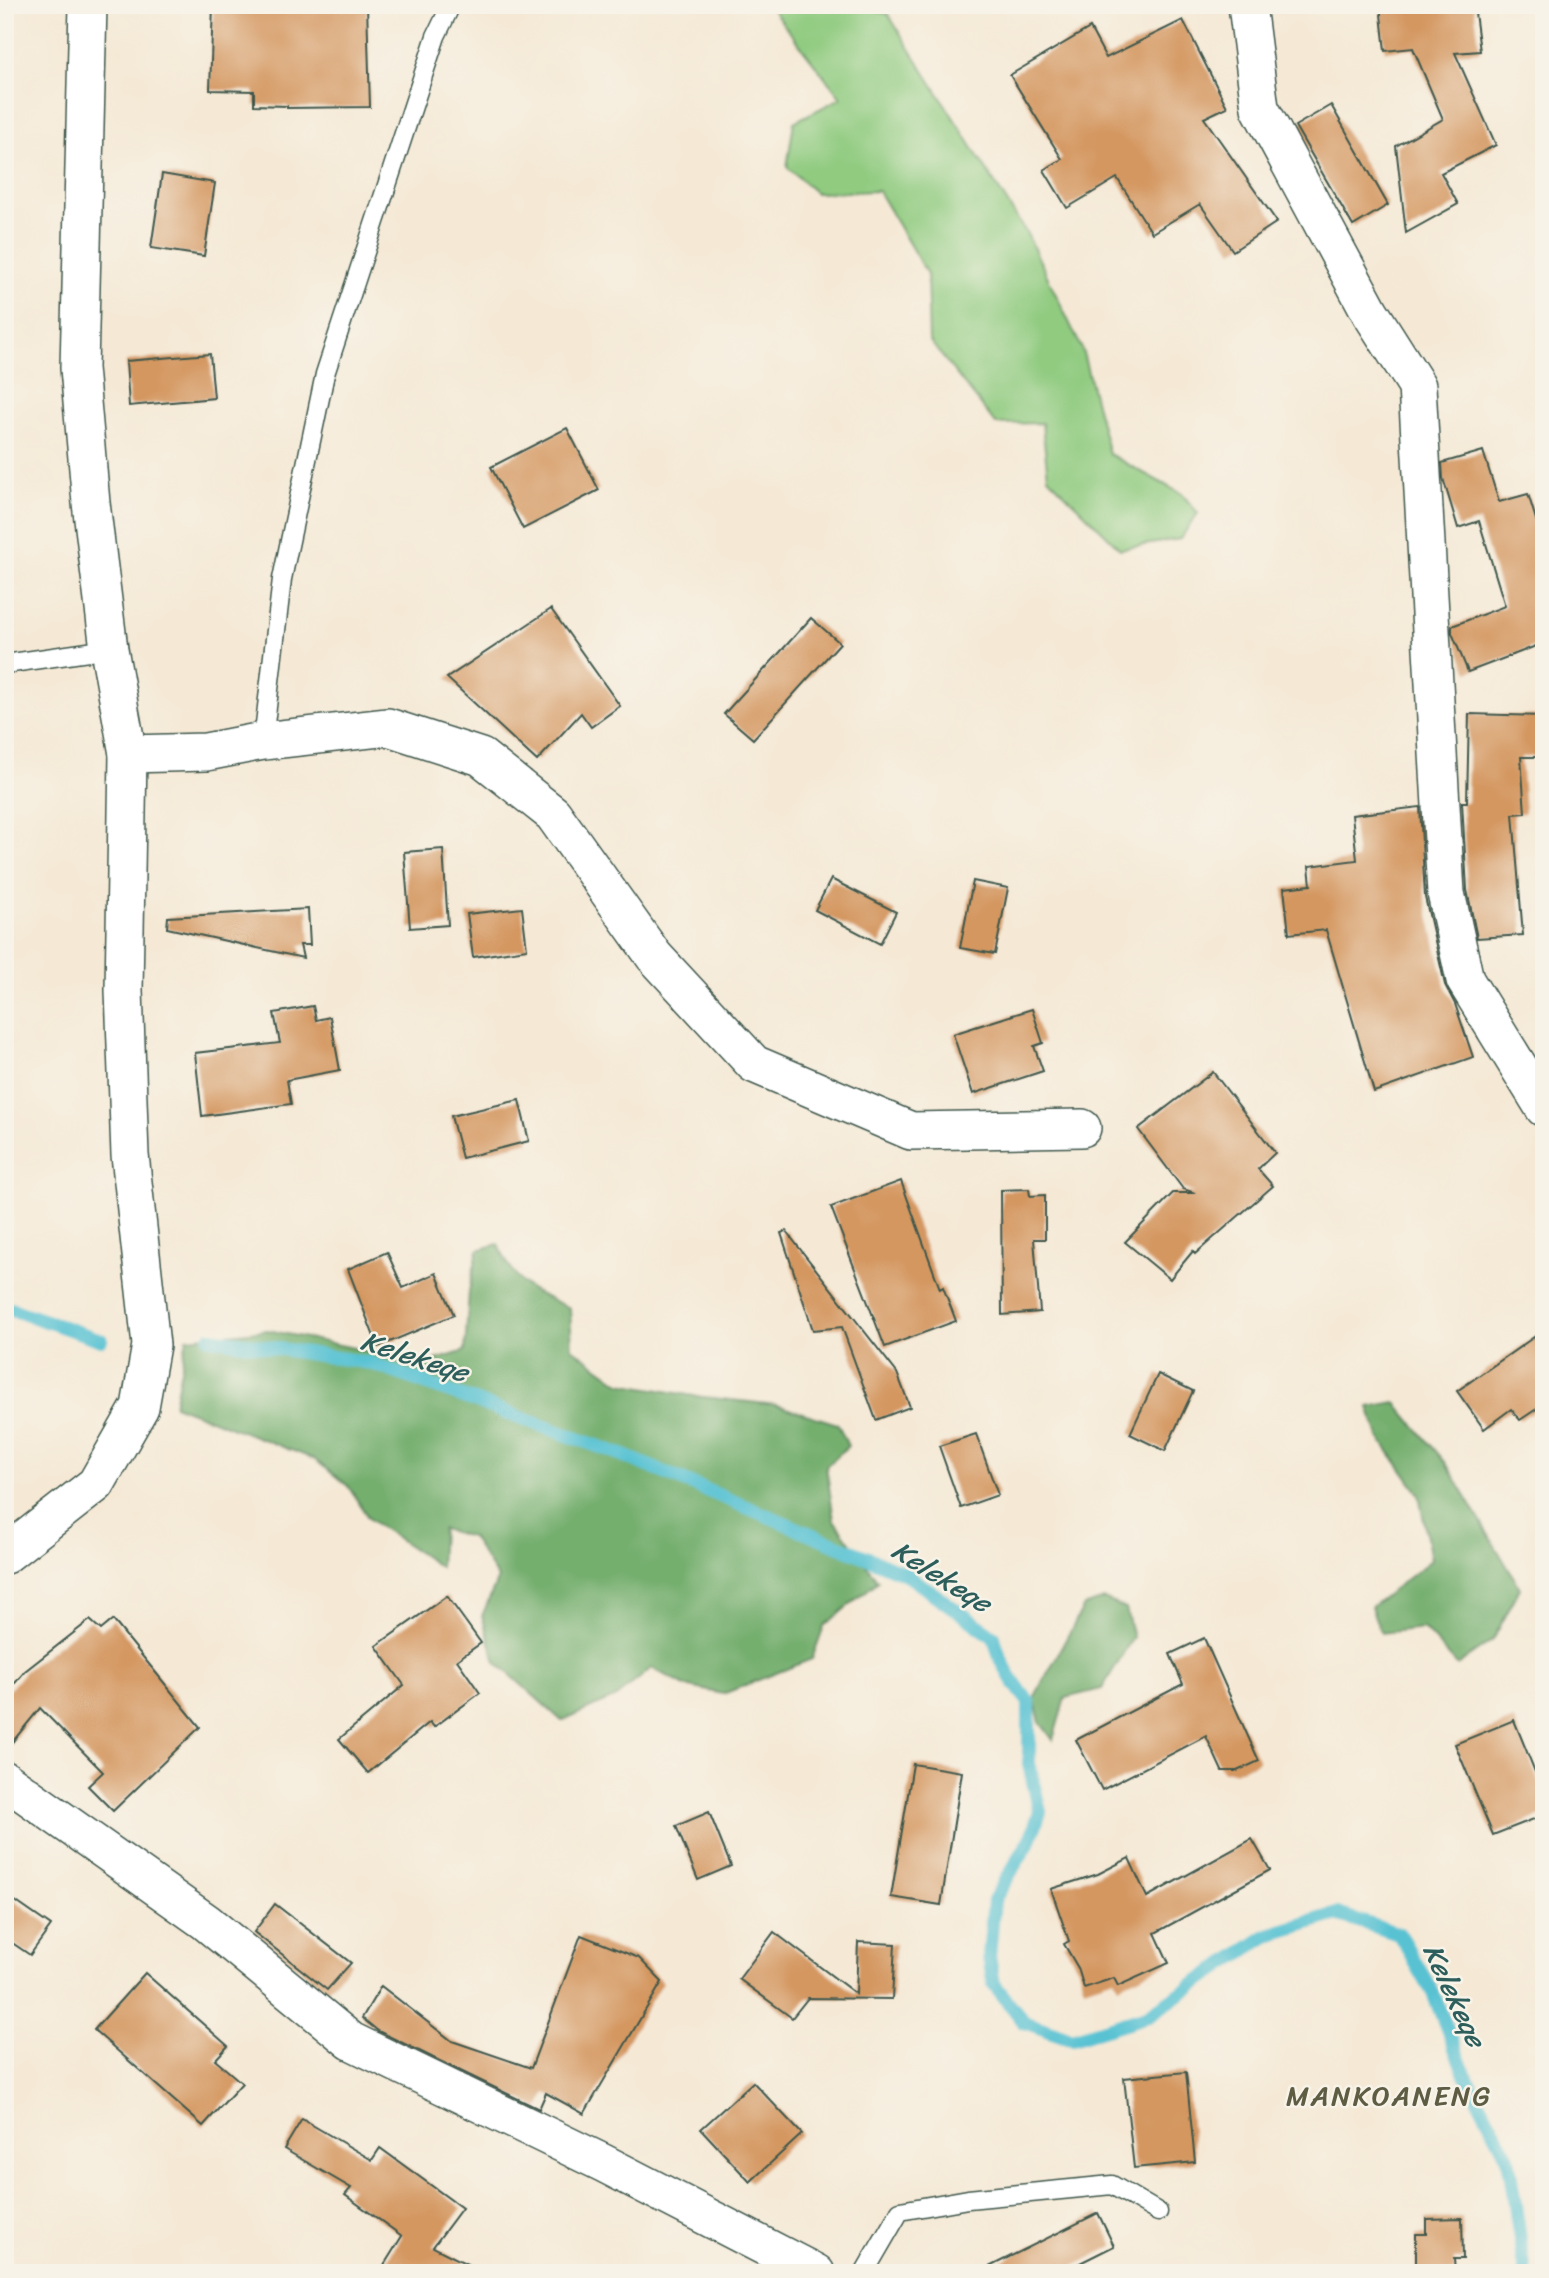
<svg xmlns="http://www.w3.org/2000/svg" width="1549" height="2278" viewBox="0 0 1549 2278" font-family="Sriracha,sans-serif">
<rect width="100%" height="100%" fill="#f7f3e8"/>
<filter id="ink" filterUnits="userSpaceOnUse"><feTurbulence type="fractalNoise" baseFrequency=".0143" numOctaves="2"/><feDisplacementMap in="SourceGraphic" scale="14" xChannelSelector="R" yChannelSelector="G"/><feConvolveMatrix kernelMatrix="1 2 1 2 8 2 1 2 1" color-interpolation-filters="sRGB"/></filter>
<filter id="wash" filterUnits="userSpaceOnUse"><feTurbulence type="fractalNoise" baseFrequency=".00686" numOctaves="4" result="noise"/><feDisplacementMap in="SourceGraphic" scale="28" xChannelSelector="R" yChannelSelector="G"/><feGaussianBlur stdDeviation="1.57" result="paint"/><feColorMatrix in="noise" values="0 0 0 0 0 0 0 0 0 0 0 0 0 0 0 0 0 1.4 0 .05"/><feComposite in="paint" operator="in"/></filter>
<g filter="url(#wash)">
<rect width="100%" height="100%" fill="#f5e9d6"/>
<path fill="#90cb80" stroke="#58845a" stroke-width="2" d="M 788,5 L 857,5 L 888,14 L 1027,234 L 1082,349 L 1109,454 L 1182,494 L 1198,513 L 1180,539 L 1120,549 L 1048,477 L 1042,423 L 996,424 L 929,340 L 927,274 L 878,191 L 816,193 L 787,167 L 794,122 L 841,98 L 772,9 Z"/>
<g fill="#74af6e" stroke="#4a7651" stroke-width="2">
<path d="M 498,1244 C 518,1289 528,1289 570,1308 L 572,1348 L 620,1383 L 694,1396 L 777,1405 L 838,1424 L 848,1446 L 826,1466 L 834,1520 L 878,1581 L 824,1626 L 812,1659 L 723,1694 L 685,1686 L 652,1668 L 616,1697 L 562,1721 L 496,1662 L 482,1616 L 498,1578 L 471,1537 L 442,1529 L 440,1567 L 369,1519 L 348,1486 L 314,1459 L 174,1405 L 187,1338 L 268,1330 L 426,1363 L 465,1351 L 469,1291 L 478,1250 Z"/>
<path d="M 1395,1402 L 1446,1463 L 1520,1588 L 1493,1640 L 1457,1665 L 1423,1628 L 1381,1633 L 1371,1607 L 1431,1560 L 1419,1494 L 1379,1437 L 1369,1407 Z"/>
<path d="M 1104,1599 L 1126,1609 L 1133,1637 L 1102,1689 L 1065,1698 L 1053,1740 L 1040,1722 L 1034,1698 L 1084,1606 Z"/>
</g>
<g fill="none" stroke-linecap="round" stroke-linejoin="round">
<g stroke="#58c2d3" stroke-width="14">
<path d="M 5,1307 L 101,1340"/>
<path d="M 210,1338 L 370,1363 L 622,1455 L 906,1574 L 994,1637 C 1000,1663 1012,1682 1029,1702 L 1029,1764 L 1040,1812 L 1030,1840 L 994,1900 L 989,1957 L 994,1984 L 1024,2022 L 1072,2039 L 1147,2016 L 1268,1935 L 1337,1914 L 1399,1934 L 1433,1993 L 1465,2074 L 1508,2157 L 1525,2273"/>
</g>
</g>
<g id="blocks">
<g fill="#d49760">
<path d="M 213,5 L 367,5 L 370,107 L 287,108 L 287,106 L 254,105 L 254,91 L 210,90 Z"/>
<path d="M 1380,5 L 1474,5 L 1480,51 L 1455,53 L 1496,145 L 1441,173 L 1458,204 L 1406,233 L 1396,146 L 1443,119 L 1413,48 L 1385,51 Z"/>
<path d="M 1183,20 L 1227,107 L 1204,118 L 1277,222 L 1233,251 L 1200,204 L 1152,233 L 1117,178 L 1067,208 L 1044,170 L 1062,159 L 1010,75 L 1090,28 L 1106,58 Z"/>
<path d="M 1331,105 L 1388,205 L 1353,226 L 1295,126 Z"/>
<path d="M 162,174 L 215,183 L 204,256 L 151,248 Z"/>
<path d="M 210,354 L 214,398 L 129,406 L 126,361 Z"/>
<path d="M 567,428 L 599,490 L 523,529 L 491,467 Z"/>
<path d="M 1483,451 L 1499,502 L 1528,494 L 1544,545 L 1544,643 L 1468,672 L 1452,633 L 1452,626 L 1505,606 L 1479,521 L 1458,528 L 1443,478 L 1442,463 Z"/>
<path d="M 551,609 L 620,706 L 591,727 L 581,713 L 537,761 L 447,678 Z"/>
<path d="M 811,618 L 840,643 L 753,739 L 724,714 Z"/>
<path d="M 1469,714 L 1544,716 L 1544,757 L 1521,757 L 1525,813 L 1513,814 L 1523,935 L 1477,938 L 1467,890 L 1462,802 L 1467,802 Z"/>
<path d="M 1420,807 L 1425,897 L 1445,985 L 1455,1004 L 1473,1057 L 1374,1092 L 1326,930 L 1289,934 L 1284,888 L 1311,885 L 1309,866 L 1357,860 L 1352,815 Z"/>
<path d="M 443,849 L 448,925 L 410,928 L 404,852 Z"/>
<path d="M 831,879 L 896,912 L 880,944 L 815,910 Z"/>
<path d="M 973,881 L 1008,888 L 995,954 L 960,948 Z"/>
<path d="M 522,908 L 527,949 L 473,957 L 467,914 Z"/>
<path d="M 308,909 L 310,945 L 300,945 L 303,958 L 167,928 L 168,917 Z"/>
<path d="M 313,1006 L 316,1020 L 330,1017 L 340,1070 L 287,1080 L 291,1104 L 202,1116 L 195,1053 L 280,1043 L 274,1013 Z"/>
<path d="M 1032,1009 L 1043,1043 L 1034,1046 L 1043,1071 L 973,1094 L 953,1034 Z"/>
<path d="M 1213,1072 L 1275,1153 L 1258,1169 L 1273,1186 L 1195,1254 L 1193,1251 L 1170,1279 L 1125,1242 L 1173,1193 L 1195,1193 L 1183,1189 L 1138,1129 Z"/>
<path d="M 519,1100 L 529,1141 L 462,1158 L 451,1116 Z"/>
<path d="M 901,1181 L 940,1289 L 943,1287 L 956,1321 L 885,1347 L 831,1207 Z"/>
<path d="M 1029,1189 L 1030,1196 L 1045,1195 L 1045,1239 L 1034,1239 L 1040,1312 L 1002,1315 L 1001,1190 Z"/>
<path d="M 786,1231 L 897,1373 L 910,1407 L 876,1420 L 842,1327 L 813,1330 L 781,1233 Z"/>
<path d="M 387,1252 L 403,1288 L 436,1273 L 454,1315 L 378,1347 L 348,1269 Z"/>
<path d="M 1544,1330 L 1544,1404 L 1520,1420 L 1511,1409 L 1484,1429 L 1457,1391 Z"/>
<path d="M 1158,1374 L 1193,1391 L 1165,1451 L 1130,1434 Z"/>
<path d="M 976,1434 L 998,1495 L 961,1508 L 939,1446 Z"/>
<path d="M 447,1596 L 481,1643 L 457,1660 L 480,1693 L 434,1727 L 430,1722 L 368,1773 L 339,1739 L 404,1685 L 376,1646 Z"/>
<path d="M 90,1620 L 101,1630 L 113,1620 L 200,1727 L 113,1811 L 88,1786 L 103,1772 L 40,1708 L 5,1751 L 5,1695 L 25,1671 Z"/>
<path d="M 1204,1638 L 1259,1761 L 1237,1771 L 1222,1771 L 1206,1736 L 1102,1790 L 1076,1740 L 1183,1684 L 1170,1654 Z"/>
<path d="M 1514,1720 L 1544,1794 L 1544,1815 L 1493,1835 L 1455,1744 Z"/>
<path d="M 913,1764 L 962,1772 L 941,1905 L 891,1897 Z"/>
<path d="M 709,1812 L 731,1866 L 698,1880 L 676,1826 Z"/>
<path d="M 1252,1839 L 1270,1870 L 1155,1933 L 1169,1963 L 1118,1986 L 1114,1978 L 1084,1988 L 1078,1968 L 1064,1944 L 1069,1941 L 1051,1889 L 1098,1874 L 1129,1858 L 1147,1897 Z"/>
<path d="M 5,1894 L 51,1926 L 30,1955 L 5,1938 Z"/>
<path d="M 275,1904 L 351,1963 L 327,1990 L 254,1932 Z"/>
<path d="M 774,1932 L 856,1994 L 858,1942 L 895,1944 L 892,1999 L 808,1998 L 792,2018 L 739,1979 Z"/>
<path d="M 581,1935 L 639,1958 L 662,1982 L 584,2114 L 546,2093 L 539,2109 L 378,2031 L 362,2018 L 381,1986 L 452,2041 L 531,2068 Z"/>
<path d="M 145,1973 L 228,2046 L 215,2060 L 242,2083 L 203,2126 L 94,2030 Z"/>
<path d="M 1186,2072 L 1195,2162 L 1134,2168 L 1124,2078 Z"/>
<path d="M 753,2082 L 802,2134 L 750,2182 L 701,2129 Z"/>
<path d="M 302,2119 L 372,2160 L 380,2148 L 462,2208 L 433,2247 L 485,2273 L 379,2273 L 402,2236 L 345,2195 L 351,2188 L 284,2149 Z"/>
<path d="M 1098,2213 L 1114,2246 L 1060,2273 L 977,2273 Z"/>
<path d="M 1462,2218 L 1463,2259 L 1454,2259 L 1455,2273 L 1416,2273 L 1416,2234 L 1426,2234 L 1426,2219 Z"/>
</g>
</g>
</g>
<g filter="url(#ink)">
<use href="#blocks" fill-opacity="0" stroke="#3f574c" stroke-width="2"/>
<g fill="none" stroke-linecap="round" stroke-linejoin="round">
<defs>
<g id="service">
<path d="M 5,664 L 109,649"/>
<path d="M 263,741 L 282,579 L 325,374 L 436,36 L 451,5"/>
<path d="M 864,2273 L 900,2211 L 968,2199 L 1112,2185 L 1158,2212"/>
</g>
<g id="minor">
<path d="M 1247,5 L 1260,108 L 1370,312 L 1417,386 L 1446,893 L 1465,980 L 1544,1108"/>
<path d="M 128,754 L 206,752 L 263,741 L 388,727 L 481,757 L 553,814 L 654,956 L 754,1064 L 911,1131 L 1082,1128"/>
<path d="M 5,1555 L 96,1484 L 140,1407 L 151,1345 L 130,1155 L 124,990 L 128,754 L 109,649 L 91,503 L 79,368 L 88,5"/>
<path d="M 5,1780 L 206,1922 L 351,2041 L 603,2163 L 816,2273"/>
</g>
</defs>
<use href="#service" stroke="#3f574c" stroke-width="21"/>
<use href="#minor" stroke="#3f574c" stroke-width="40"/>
<use href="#service" stroke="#fff" stroke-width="18"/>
<use href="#minor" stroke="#fff" stroke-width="37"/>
</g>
</g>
<g text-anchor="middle" stroke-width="5" stroke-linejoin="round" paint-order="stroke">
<g font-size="28" font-style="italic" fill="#2d5e5c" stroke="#f7f3e8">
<text transform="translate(415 1356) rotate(18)" y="10">Kelekeqe</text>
<text transform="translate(942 1576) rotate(32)" y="10">Kelekeqe</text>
<text transform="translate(1455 1995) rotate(65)" y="10">Kelekeqe</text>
</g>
<g font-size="28" letter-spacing="2" fill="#5e5c43" stroke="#f7f3e8">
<text x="1389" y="2105">MANKOANENG</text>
</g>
</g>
<rect width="1549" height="2278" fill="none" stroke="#f7f3e8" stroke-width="28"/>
</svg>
